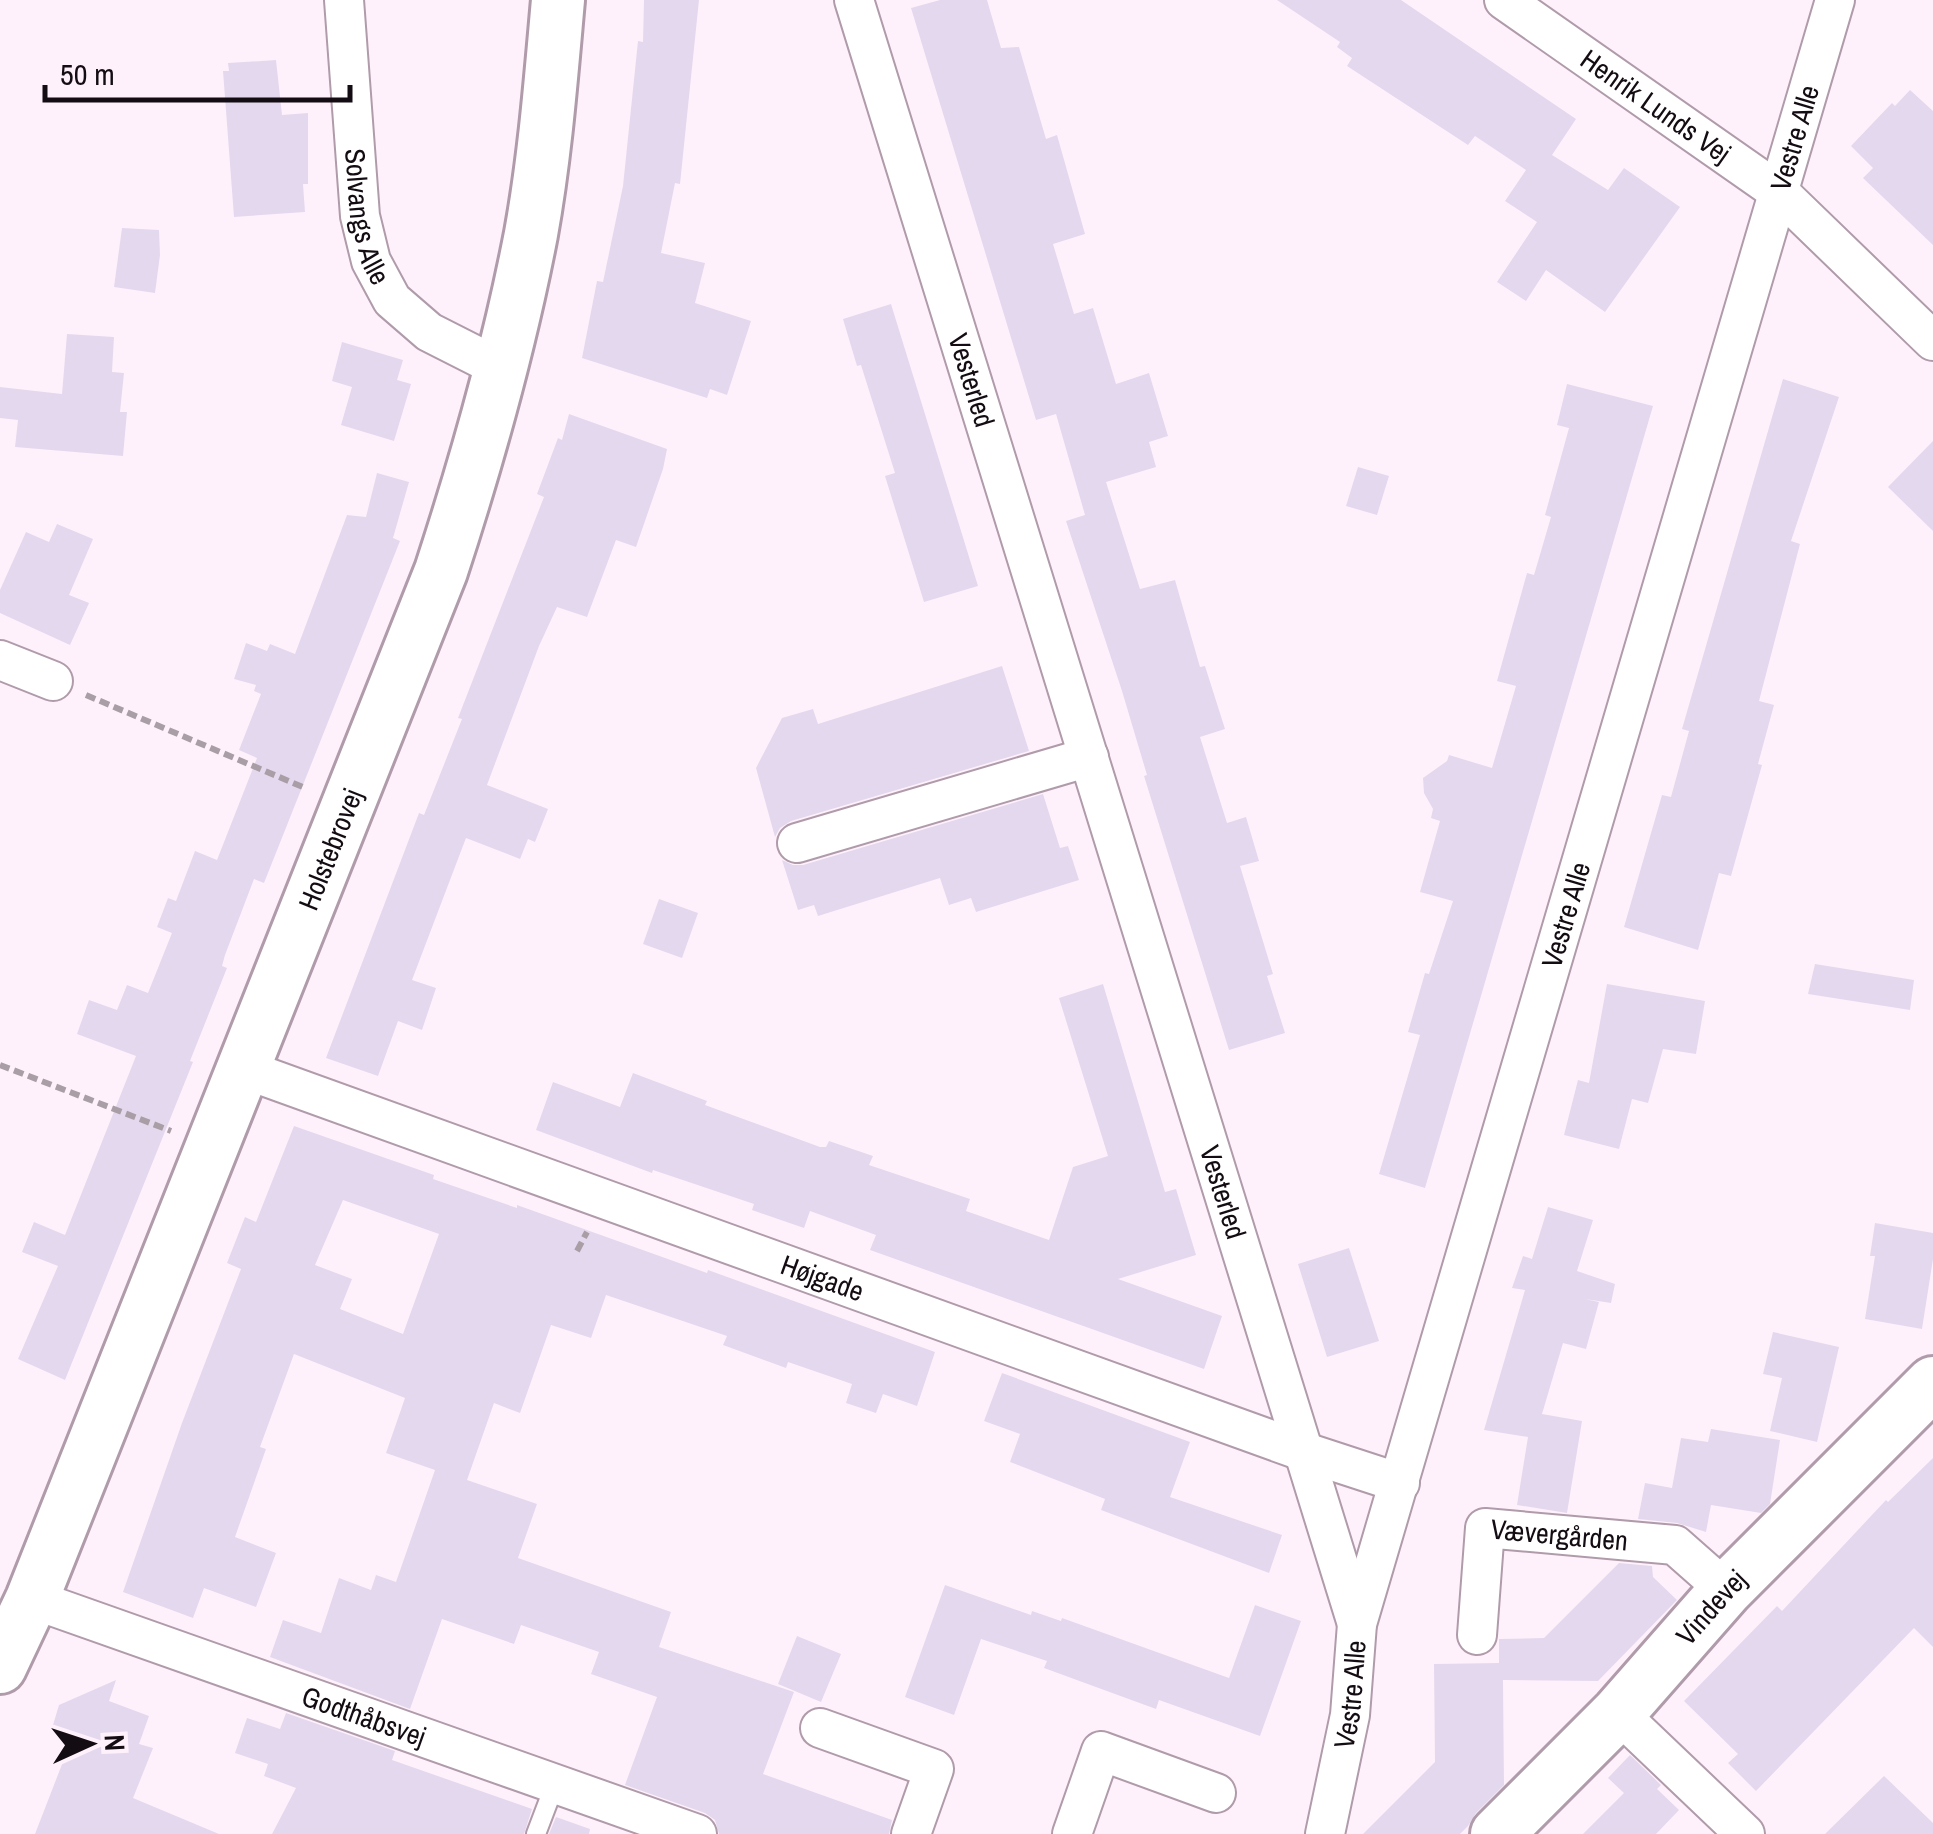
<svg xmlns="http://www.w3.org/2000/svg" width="1933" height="1834" viewBox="0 0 1933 1834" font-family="'Archivo Narrow',sans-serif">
<rect width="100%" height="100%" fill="#fff1fb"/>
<g fill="#e4d8ee" fill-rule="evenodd">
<path d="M 644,0 L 699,0 L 680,184 L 675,183 L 661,253 L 705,263 L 695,303 L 751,321 L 727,395 L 710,389 L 707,398 L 582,358 L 597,281 L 603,282 L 623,186 L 638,41 L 643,42 Z"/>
<path d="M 940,0 L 987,0 L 1001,48 L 1019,47 L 1046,139 L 1057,135 L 1085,234 L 1053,244 L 1074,314 L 1093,308 L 1116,384 L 1149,373 L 1168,436 L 1149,442 L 1156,467 L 1106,482 L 1140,589 L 1175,580 L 1200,667 L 1205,666 L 1225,729 L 1200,737 L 1227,823 L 1246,817 L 1259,861 L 1240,866 L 1273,974 L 1267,976 L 1285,1033 L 1229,1050 L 1144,776 L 1147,775 L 1122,691 L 1066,521 L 1085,515 L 1056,414 L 1036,420 L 911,8 Z"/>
<path d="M 1277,0 L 1401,0 L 1576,119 L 1552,155 L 1608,190 L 1624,168 L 1680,207 L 1605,312 L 1546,270 L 1526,301 L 1497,282 L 1537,222 L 1505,201 L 1526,170 L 1475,136 L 1468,145 L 1347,66 L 1352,58 L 1337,47 L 1340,42 Z"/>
<path d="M 276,60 L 282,115 L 308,113 L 308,184 L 303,184 L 305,212 L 234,217 L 223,71 L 229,71 L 228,63 Z"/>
<path d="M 1910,90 L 1933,111 L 1933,245 L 1863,178 L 1873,168 L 1851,146 L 1892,103 L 1895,106 Z"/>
<path d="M 122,228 L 159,230 L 160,255 L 155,293 L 114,287 Z"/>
<path d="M 891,304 L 978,586 L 924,602 L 885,476 L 895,473 L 861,365 L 857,366 L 843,319 Z"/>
<path d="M 67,334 L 114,337 L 112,372 L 124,373 L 120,412 L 127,412 L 123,456 L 15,447 L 18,420 L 0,418 L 0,387 L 62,394 Z"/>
<path d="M 342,342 L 403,360 L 397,380 L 411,384 L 394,441 L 341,425 L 352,387 L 332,381 Z"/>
<path d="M 1783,379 L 1839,397 L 1791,541 L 1800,544 L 1759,701 L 1774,705 L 1758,764 L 1762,765 L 1731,876 L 1719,873 L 1698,950 L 1624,927 L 1662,795 L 1671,797 L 1689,731 L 1682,729 Z"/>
<path d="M 1567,384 L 1653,406 L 1425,1188 L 1379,1174 L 1420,1035 L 1408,1032 L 1425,973 L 1429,974 L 1453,901 L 1420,892 L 1440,821 L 1431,818 L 1433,809 L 1424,793 L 1423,778 L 1447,761 L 1449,755 L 1492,768 L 1516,686 L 1497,681 L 1527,573 L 1534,575 L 1551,517 L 1545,515 L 1569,428 L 1557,425 Z"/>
<path d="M 569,414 L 667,449 L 663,469 L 636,547 L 616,540 L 587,617 L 557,607 L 539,646 L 487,785 L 548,809 L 535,842 L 528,839 L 520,859 L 466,838 L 412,980 L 436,988 L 422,1030 L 398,1021 L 378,1076 L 326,1058 L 419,813 L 424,815 L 462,719 L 458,718 L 544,497 L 537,494 L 558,438 L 562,440 Z"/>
<path d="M 1933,441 L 1933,531 L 1888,487 Z"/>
<path d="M 1358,467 L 1389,476 L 1377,515 L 1346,506 Z"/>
<path d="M 377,473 L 409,482 L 393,538 L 400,541 L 264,883 L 254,879 L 225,955 L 222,966 L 227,968 L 190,1061 L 193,1062 L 65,1380 L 18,1359 L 58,1266 L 22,1252 L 34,1222 L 65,1235 L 136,1056 L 77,1034 L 89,1000 L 117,1010 L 127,985 L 148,993 L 172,933 L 157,927 L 168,898 L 176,901 L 195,851 L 217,860 L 257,758 L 239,750 L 261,694 L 254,691 L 256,685 L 234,679 L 246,643 L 267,651 L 270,644 L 295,654 L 347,515 L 366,517 Z"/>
<path d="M 57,524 L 93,539 L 69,595 L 89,603 L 70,645 L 0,613 L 0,590 L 26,532 L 49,542 Z"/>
<path d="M 1002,666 L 1029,751 L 791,821 L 780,828 L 775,837 L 756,768 L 782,718 L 813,709 L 818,724 Z"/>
<path d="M 1043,794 L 1060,848 L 1068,846 L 1079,880 L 976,912 L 971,898 L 949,905 L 940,878 L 818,916 L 814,905 L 798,910 L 782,860 L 793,865 L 803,865 Z"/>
<path d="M 659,899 L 698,913 L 682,958 L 643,944 Z"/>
<path d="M 1815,964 L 1914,980 L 1910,1010 L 1808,994 Z"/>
<path d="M 1103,984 L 1165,1192 L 1176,1189 L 1196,1255 L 1118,1279 L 1222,1316 L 1204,1369 L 870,1250 L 876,1235 L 810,1211 L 804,1228 L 752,1210 L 754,1204 L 653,1170 L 652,1173 L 536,1130 L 553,1082 L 620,1107 L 633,1073 L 707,1101 L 705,1105 L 820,1147 L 826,1147 L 829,1141 L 873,1156 L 869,1165 L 970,1199 L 966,1211 L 1049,1240 L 1073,1167 L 1108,1156 L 1059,998 Z"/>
<path d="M 1607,984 L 1705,1001 L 1696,1054 L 1663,1049 L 1648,1103 L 1632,1099 L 1619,1149 L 1564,1135 L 1578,1080 L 1589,1083 Z"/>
<path d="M 294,1126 L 434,1175 L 433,1179 L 517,1208 L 517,1205 L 707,1273 L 708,1270 L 935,1352 L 917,1406 L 883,1394 L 876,1413 L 846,1403 L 852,1384 L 788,1362 L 786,1368 L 723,1345 L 727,1336 L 606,1295 L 591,1338 L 551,1325 L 520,1413 L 494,1403 L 467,1480 L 537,1504 L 518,1558 L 671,1612 L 659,1647 L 794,1692 L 763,1774 L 892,1820 L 889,1834 L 719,1834 L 715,1820 L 705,1813 L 625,1785 L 657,1697 L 591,1674 L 599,1652 L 521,1625 L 514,1644 L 442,1619 L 410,1709 L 270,1657 L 283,1620 L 321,1633 L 339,1578 L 371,1590 L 376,1575 L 396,1582 L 435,1470 L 386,1453 L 405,1398 L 294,1354 L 260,1447 L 266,1449 L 235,1537 L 276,1553 L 256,1607 L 204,1588 L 193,1618 L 123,1592 L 182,1423 L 241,1269 L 227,1263 L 245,1217 L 256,1222 ZM 343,1200 L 439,1234 L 403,1334 L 340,1309 L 352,1279 L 315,1265 Z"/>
<path d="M 1548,1207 L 1593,1220 L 1577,1271 L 1615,1284 L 1611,1303 L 1585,1299 L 1599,1302 L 1586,1349 L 1563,1343 L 1542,1414 L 1582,1421 L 1567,1513 L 1517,1505 L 1528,1437 L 1484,1430 L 1525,1290 L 1512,1288 L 1523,1256 L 1532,1259 Z"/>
<path d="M 1875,1223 L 1933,1233 L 1933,1259 L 1922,1329 L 1865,1319 L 1875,1256 L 1870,1256 Z"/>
<path d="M 1349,1248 L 1379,1341 L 1327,1357 L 1298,1264 Z"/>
<path d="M 1773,1332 L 1839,1347 L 1817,1442 L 1770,1431 L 1782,1378 L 1763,1374 Z"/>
<path d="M 1002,1373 L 1190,1442 L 1170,1497 L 1282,1535 L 1269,1573 L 1101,1510 L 1105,1499 L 1010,1462 L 1020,1434 L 984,1421 Z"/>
<path d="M 1711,1429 L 1780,1440 L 1770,1504 L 1761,1513 L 1711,1505 L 1706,1532 L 1677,1523 L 1638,1519 L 1645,1483 L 1672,1488 L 1681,1438 L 1708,1442 Z"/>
<path d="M 1933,1458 L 1933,1647 L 1914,1628 L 1756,1791 L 1728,1763 L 1738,1754 L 1684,1701 L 1777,1606 L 1782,1611 L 1886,1500 L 1888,1502 Z"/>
<path d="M 1619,1563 L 1652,1566 L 1653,1577 L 1677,1600 L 1598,1681 L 1503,1680 L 1504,1785 L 1476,1813 L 1468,1826 L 1460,1834 L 1363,1834 L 1435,1762 L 1434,1664 L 1499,1663 L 1499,1639 L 1544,1638 Z"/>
<path d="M 945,1585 L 1031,1615 L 1032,1611 L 1061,1621 L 1062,1618 L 1229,1678 L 1255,1605 L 1301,1621 L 1260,1736 L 1159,1700 L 1156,1709 L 1044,1668 L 1047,1661 L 981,1639 L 954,1715 L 905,1697 Z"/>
<path d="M 797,1636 L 841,1654 L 821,1702 L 778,1684 Z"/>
<path d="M 116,1680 L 109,1701 L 149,1716 L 139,1744 L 153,1748 L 133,1798 L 219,1834 L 35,1834 L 66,1754 L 53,1725 L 59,1705 Z"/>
<path d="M 286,1713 L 395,1751 L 392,1760 L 532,1809 L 524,1834 L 272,1834 L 296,1788 L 264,1776 L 268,1764 L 235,1753 L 247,1718 L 280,1729 Z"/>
<path d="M 1630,1755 L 1661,1785 L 1657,1789 L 1679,1810 L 1656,1834 L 1583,1834 L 1624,1793 L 1608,1778 Z"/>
<path d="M 1884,1776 L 1933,1823 L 1933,1834 L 1825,1834 Z"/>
<path d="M 556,1817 L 590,1829 L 589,1834 L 549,1834 Z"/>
</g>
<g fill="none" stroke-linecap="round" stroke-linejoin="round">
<defs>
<path id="lane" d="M 536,1834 L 555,1784"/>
<g id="street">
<path id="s1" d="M 344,0 L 360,216 L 371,261 L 392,300 L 429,332 L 500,368"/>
<path id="s2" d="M 854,0 L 1357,1624"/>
<path id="s3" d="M 1504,0 L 1780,193 L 1933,341"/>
<path d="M 0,660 L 53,681"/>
<path d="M 797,843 L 1089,757"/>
<path id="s4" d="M 244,1069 L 1302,1451 L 1400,1483"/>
<path id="s5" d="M 32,1599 L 697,1834"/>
<path id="s6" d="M 1477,1635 L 1485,1528 L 1675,1545 L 1726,1590"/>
<path d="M 1618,1713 L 1745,1834"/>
<path d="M 820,1728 L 934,1769 L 911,1834"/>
<path d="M 1072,1834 L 1101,1751 L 1216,1793"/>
<path id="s7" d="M 1325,1834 L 1350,1715 L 1357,1624 L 1835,0"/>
</g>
<g id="secondary">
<path id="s8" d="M 0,1667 L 32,1599 L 441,571 C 477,461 509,348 531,234 C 545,157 551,78 558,0"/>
<path id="s9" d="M 1497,1834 L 1618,1713 L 1726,1590 L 1933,1383"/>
</g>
</defs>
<use href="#lane" stroke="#b09bab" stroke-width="22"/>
<use href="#street" stroke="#b09bab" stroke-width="42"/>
<use href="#secondary" stroke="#b09bab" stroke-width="58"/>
<g stroke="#a99da6" stroke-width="6" stroke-dasharray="10 5" stroke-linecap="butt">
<path d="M 86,695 L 305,788"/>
<path d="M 0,1065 L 171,1131"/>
<path d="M 577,1251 L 587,1232"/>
</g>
<use href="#lane" stroke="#fff" stroke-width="18"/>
<use href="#street" stroke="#fff" stroke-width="38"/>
<use href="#secondary" stroke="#fff" stroke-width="52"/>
</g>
<g text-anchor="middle" stroke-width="10" stroke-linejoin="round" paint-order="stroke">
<g font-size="28" fill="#130c12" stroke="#fff1fb">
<text dy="10" stroke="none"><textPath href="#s3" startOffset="185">Henrik Lunds Vej</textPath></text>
<text dy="10" stroke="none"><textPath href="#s7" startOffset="1762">Vestre Alle</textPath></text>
<text dy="10" stroke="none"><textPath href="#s1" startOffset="218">Solvangs Alle</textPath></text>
<text dy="10" stroke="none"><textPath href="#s2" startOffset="398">Vesterled</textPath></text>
<text dy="10" stroke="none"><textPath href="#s8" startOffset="882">Holstebrovej</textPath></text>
<text dy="10" stroke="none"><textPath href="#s7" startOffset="952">Vestre Alle</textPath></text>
<text dy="10" stroke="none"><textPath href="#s2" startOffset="1248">Vesterled</textPath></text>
<text dy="10" stroke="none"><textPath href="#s4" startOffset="615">Højgade</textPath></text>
<text dy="10" stroke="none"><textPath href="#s6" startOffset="182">Vævergården</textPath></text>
<text dy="10" stroke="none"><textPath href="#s9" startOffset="312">Vindevej</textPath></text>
<text dy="10" stroke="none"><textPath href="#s7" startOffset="142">Vestre Alle</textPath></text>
<text dy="10" stroke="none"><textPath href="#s5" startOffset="352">Godthåbsvej</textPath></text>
</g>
</g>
<g transform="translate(90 1744) rotate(87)" stroke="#fff1fb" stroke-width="8" paint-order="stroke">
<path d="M0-8L18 38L0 25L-18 38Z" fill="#130c12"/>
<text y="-15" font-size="28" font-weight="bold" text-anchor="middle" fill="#130c12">N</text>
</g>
<path d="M45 85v15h305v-15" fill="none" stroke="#130c12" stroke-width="5"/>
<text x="60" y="85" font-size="30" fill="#130c12" stroke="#fff1fb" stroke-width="8" paint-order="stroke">50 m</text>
</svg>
